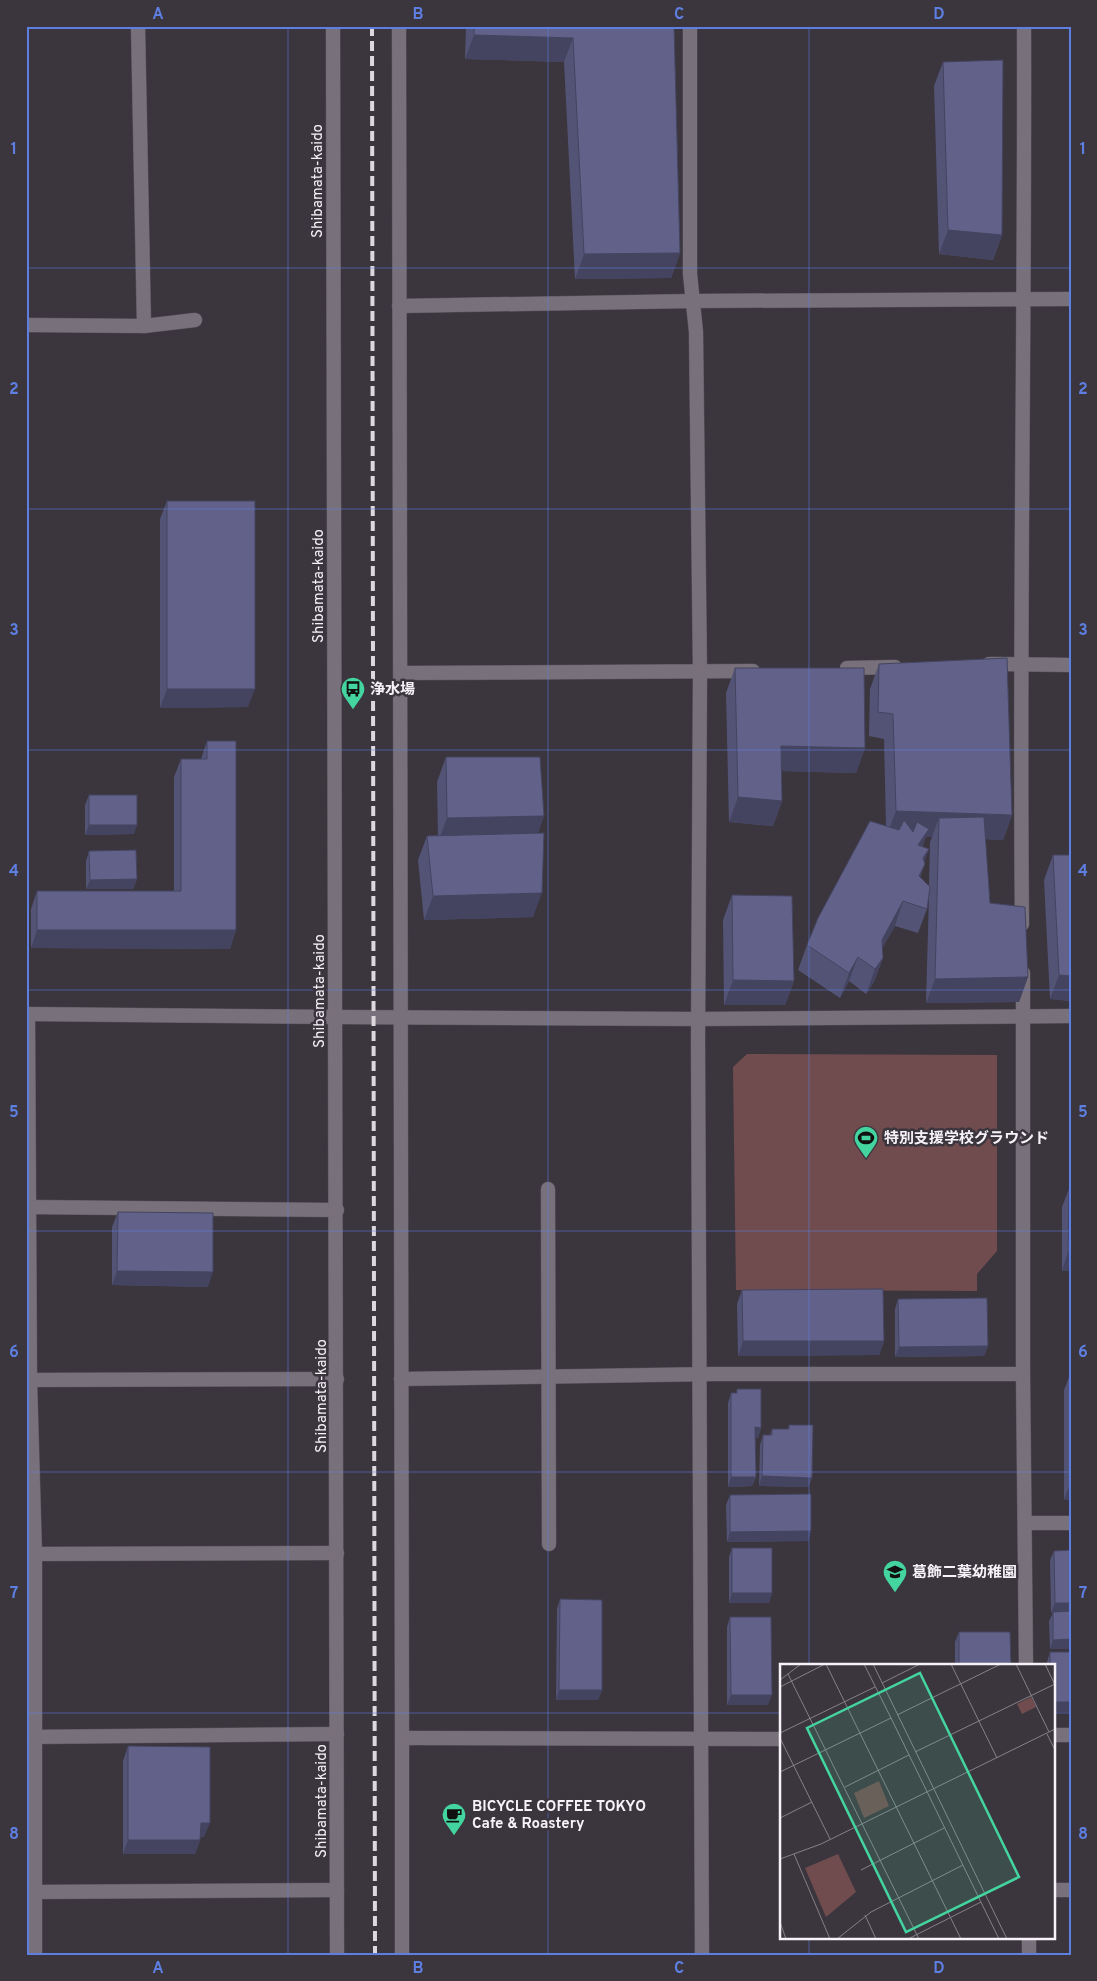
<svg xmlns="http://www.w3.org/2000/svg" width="1097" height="1981" viewBox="0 0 1097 1981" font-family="Overpass,'Noto Sans JP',sans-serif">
<rect width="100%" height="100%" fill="#3b353e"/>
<path fill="#704c4e" d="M 747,1054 L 997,1055 L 997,1251 L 977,1274 L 977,1291 L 736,1290 L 733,1067 Z"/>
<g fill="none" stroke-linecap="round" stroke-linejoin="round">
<defs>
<g id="service">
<path d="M 138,26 L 144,326"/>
<path d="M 26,325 L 144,326 L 195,320"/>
<path d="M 28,1014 L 30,1380 L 35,1554 L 35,1955"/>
<path d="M 548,1189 L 549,1544"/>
<path d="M 26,1207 L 337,1210"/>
<path d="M 1025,1523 L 1071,1523"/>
<path d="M 28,1554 L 337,1553"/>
<path d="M 1053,1890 L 1071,1890"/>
<path d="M 34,1892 L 337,1890"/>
</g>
<g id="minor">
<path d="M 399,26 L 402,1738 L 412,1738"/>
<path d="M 690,26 L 690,274 L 696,332 L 700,673 L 698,1042 L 702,1955"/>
<path d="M 989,664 L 1071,665"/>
<path d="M 847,668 L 895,667"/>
<path d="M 401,673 L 753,671"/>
<path d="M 1022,924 C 1019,625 1025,326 1024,26"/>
<path d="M 1023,973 L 1023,1374 L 1026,1665"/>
<path d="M 26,1014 L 336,1017"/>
<path d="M 401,1379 L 714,1374 L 1023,1374"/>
<path d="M 26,1380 L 337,1379"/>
<path d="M 26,1737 L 337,1734"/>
<path d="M 402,1738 L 402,1955"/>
<path d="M 1029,1955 L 1029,1937"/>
</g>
<g id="tertiary">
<path d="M 399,306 L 693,301 L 1071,299"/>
<path d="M 336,1017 L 698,1019 L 1071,1016"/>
<path d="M 1053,1735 L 1071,1735"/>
<path d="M 412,1738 L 781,1739"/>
</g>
<path id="secondary" d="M 333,26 L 337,1955"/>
</defs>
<use href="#service" stroke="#59545c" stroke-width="15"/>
<use href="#minor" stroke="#59545c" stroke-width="15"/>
<use href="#tertiary" stroke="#59545c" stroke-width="15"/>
<use href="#secondary" stroke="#59545c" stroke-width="15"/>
<use href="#service" stroke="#78707b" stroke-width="14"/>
<use href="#minor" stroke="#78707b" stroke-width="14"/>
<use href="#tertiary" stroke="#78707b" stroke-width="14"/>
<use href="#secondary" stroke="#78707b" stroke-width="14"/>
<path stroke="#dcd8de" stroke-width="4" stroke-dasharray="10 5" stroke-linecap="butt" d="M 372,26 L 375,1955"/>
</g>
<g fill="#535376" fill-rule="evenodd">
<path d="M 466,26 L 674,26 L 680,253 L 671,278 L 575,279 L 564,62 L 465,59 Z"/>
<path d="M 943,62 L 1002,235 L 993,260 L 939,254 L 934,86 Z"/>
<path d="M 167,501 L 248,707 L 160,708 L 160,519 Z"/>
<path d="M 879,664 L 1012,815 L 1003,840 L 985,839 L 990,903 L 1028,977 L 1019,1002 L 926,1003 L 929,895 L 927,909 L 918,933 L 895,926 L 882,948 L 883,958 L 874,982 L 866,994 L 849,981 L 840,998 L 798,970 L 807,945 L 886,826 L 884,739 L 869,736 L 870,689 ZM 926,837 L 932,837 L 930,842 L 929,886 L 920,877 L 925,864 L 924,861 L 922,846 Z"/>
<path d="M 735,668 L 865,748 L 856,773 L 782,771 L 782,801 L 773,826 L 729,822 L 726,693 Z"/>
<path d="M 207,741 L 236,930 L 230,949 L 31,948 L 31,909 L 37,891 L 174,891 L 174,777 L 181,759 L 201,759 Z"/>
<path d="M 446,757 L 544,816 L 538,833 L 533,917 L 424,920 L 418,860 L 427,836 L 438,835 L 437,782 Z"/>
<path d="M 89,795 L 134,834 L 85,835 L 85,805 Z"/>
<path d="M 89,851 L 137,879 L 133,889 L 86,889 L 86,861 Z"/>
<path d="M 1053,855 L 1071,1001 L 1050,999 L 1044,880 Z"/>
<path d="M 732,895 L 794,981 L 785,1005 L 724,1005 L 723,920 Z"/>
<path d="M 1069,1189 L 1071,1271 L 1062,1271 L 1062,1207 Z"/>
<path d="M 118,1212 L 208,1287 L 112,1285 L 112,1227 Z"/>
<path d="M 742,1290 L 884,1341 L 879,1355 L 738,1356 L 737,1304 Z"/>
<path d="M 898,1299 L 988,1346 L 984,1356 L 895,1357 L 895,1309 Z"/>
<path d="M 1071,1372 L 1071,1500 L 1064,1500 L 1064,1390 Z"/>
<path d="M 737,1389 L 761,1428 L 758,1438 L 755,1438 L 756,1477 L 752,1486 L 728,1487 L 728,1403 L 731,1393 L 736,1393 Z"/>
<path d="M 789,1425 L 812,1478 L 808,1487 L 759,1486 L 760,1445 L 763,1435 L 770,1435 L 772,1429 L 788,1429 Z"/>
<path d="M 730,1495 L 811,1531 L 808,1541 L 727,1542 L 726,1505 Z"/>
<path d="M 732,1548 L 772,1593 L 769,1603 L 729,1603 L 729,1557 Z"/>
<path d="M 1054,1551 L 1071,1649 L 1050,1649 L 1049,1621 L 1053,1613 L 1051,1613 L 1050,1560 Z"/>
<path d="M 560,1599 L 602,1690 L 598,1700 L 556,1700 L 557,1609 Z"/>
<path d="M 730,1617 L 768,1705 L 727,1705 L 727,1627 Z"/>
<path d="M 959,1632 L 1011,1665 L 955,1665 L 955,1642 Z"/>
<path d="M 1050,1652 L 1071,1712 L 1053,1712 L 1053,1665 L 1047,1665 L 1047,1662 Z"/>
<path d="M 128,1746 L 204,1837 L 200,1837 L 200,1840 L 195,1854 L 123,1854 L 123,1761 Z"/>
</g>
<g fill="#444460">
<path d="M 474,35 L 573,38 L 564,62 L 465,59 Z"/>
<path d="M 948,230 L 1002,235 L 993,260 L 939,254 Z"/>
<path d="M 680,253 L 671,278 L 575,279 L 584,254 Z"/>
<path d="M 167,689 L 255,689 L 248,707 L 160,708 Z"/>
<path d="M 781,746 L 865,748 L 856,773 L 772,771 Z"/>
<path d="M 738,797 L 782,801 L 773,826 L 729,822 Z"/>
<path d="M 896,811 L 1012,815 L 1003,840 L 939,837 L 939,818 L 932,837 L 926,837 L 920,854 L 887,835 Z"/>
<path d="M 544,816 L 535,841 L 438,842 L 447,818 Z"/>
<path d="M 89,825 L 137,825 L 134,834 L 85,835 Z"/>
<path d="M 929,849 L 920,874 L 923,858 Z"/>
<path d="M 137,879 L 133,889 L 86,889 L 90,880 Z"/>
<path d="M 542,893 L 533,917 L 424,920 L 433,896 Z"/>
<path d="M 903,901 L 895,926 L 873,965 L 882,940 Z"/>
<path d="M 37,930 L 236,930 L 230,949 L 31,948 Z"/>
<path d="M 858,957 L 849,981 L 840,998 L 849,973 Z"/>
<path d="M 883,958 L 874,982 L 866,994 L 875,969 Z"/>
<path d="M 1059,975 L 1071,976 L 1071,1001 L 1050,999 Z"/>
<path d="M 1028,977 L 1019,1002 L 926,1003 L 935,979 Z"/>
<path d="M 733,980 L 794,981 L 785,1005 L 724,1005 Z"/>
<path d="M 1068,1252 L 1071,1252 L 1071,1271 L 1062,1271 Z"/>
<path d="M 117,1271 L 213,1272 L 208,1287 L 112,1285 Z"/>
<path d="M 743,1341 L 884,1341 L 879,1355 L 738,1356 Z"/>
<path d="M 988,1346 L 984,1356 L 895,1357 L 899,1347 Z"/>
<path d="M 755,1427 L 761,1428 L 758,1438 L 752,1437 Z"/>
<path d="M 762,1476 L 812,1478 L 808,1487 L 759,1486 Z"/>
<path d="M 731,1477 L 756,1477 L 752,1486 L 728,1487 Z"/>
<path d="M 1071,1481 L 1071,1500 L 1064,1500 Z"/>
<path d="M 811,1531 L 808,1541 L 727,1542 L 730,1532 Z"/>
<path d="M 732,1593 L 772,1593 L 769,1603 L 729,1603 Z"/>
<path d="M 1055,1603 L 1071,1603 L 1071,1613 L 1051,1613 Z"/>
<path d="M 1071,1639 L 1071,1649 L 1050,1649 L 1053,1640 Z"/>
<path d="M 559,1690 L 602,1690 L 598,1700 L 556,1700 Z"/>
<path d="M 731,1695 L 772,1695 L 768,1705 L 727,1705 Z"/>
<rect x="1053" y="1702" width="18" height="10"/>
<path d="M 201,1823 L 210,1823 L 204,1837 L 195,1837 Z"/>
<path d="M 128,1840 L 200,1840 L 195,1854 L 123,1854 Z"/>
</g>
<g fill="#616189" stroke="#444460">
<path d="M 474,26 L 674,26 L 680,253 L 584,254 L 573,38 L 474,35 Z"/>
<path d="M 1003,60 L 1002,235 L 948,230 L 943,62 Z"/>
<rect x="167" y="501" width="88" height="188"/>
<path d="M 1007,658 L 1012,815 L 896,811 L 893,714 L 878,712 L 879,664 Z"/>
<path d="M 735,668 L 864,668 L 865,748 L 781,746 L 782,801 L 738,797 Z"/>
<path d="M 207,741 L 236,741 L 236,930 L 37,930 L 37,891 L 181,891 L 181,759 L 207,759 Z"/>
<path d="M 446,757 L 540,757 L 544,816 L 447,818 Z"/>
<rect x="89" y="795" width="48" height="30"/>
<path d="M 984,817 L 990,903 L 1025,907 L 1028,977 L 935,979 L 939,818 Z"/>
<path d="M 904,820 L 913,832 L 917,822 L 929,829 L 918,845 L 929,849 L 923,858 L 925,864 L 919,876 L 930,887 L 927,909 L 903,901 L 882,940 L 883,958 L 875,969 L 858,957 L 849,973 L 807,945 L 818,918 L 870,821 L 899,830 Z"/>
<path d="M 544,833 L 542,893 L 433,896 L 427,836 Z"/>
<path d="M 136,850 L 137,879 L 90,880 L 89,851 Z"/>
<path d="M 1053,855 L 1071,855 L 1071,976 L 1059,975 Z"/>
<path d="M 732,895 L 792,896 L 794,981 L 733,980 Z"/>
<path d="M 1069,1189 L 1071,1189 L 1071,1252 L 1068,1252 Z"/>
<path d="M 118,1212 L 213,1213 L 213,1272 L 117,1271 Z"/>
<path d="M 883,1289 L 884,1341 L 743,1341 L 742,1290 Z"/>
<path d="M 987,1298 L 988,1346 L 899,1347 L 898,1299 Z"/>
<path d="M 737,1389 L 761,1389 L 761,1428 L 755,1427 L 756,1477 L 731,1477 L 731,1393 L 737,1393 Z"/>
<path d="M 789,1425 L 813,1425 L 812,1478 L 762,1476 L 763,1435 L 772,1435 L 772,1429 L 789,1429 Z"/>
<path d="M 811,1494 L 811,1531 L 730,1532 L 730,1495 Z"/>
<rect x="732" y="1548" width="40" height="45"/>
<path d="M 1071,1550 L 1071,1603 L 1055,1603 L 1054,1551 Z"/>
<path d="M 560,1599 L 602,1600 L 602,1690 L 559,1690 Z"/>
<path d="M 1071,1611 L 1071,1639 L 1053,1640 L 1053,1612 Z"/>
<path d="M 730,1617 L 771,1617 L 772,1695 L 731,1695 Z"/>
<path d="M 959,1632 L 1010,1632 L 1011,1665 L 959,1665 Z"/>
<path d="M 1050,1652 L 1071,1652 L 1071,1702 L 1053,1702 L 1053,1665 L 1050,1665 Z"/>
<path d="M 128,1746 L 210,1747 L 210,1823 L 201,1823 L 200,1840 L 128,1840 Z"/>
</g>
<path fill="none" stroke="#5e7fe2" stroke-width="1" stroke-opacity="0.55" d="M 288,26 L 288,1955M 548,26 L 548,1955M 809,26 L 809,1665M 26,268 L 1071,268M 26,509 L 1071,509M 26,750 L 1071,750M 26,990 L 1071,990M 26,1231 L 1071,1231M 26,1472 L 1071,1472M 26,1713 L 781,1713M 1053,1713 L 1071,1713M 809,1937 L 809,1955"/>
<defs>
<symbol id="bus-pin" viewBox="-11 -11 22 30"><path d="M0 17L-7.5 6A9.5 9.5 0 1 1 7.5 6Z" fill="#44d49f" stroke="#3b353e"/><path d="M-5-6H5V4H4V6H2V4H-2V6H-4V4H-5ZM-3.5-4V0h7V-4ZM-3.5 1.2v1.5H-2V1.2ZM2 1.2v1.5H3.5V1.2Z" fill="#111"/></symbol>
<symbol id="stadium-pin" viewBox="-11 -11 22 30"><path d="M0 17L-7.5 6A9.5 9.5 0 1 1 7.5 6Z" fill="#44d49f" stroke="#3b353e"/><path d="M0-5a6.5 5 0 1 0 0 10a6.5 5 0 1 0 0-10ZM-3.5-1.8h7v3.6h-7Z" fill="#111"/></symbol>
<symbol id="school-pin" viewBox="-11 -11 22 30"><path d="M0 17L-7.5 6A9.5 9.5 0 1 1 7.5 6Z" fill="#44d49f" stroke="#3b353e"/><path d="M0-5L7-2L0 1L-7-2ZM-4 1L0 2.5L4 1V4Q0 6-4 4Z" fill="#111"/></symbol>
<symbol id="cafe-pin" viewBox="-11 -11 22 30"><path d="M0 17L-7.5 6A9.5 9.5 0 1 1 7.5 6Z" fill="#44d49f" stroke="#3b353e"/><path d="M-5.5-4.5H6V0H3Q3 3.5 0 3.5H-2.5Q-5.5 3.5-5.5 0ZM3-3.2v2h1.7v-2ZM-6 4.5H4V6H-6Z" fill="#111"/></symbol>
</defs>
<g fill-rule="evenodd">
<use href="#bus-pin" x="339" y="675" width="28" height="38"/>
<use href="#stadium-pin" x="852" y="1124" width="28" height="38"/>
<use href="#school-pin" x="881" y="1558" width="28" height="38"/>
<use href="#cafe-pin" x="440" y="1801" width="28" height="38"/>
</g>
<g text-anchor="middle" stroke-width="5" stroke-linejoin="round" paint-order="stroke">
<g font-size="15" fill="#f6f2f8" stroke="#3b353e">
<text transform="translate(317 181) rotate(-90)" y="5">Shibamata-kaido</text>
<text transform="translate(318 586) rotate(-90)" y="5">Shibamata-kaido</text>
<text transform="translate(319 991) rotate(-90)" y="5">Shibamata-kaido</text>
<text transform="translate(321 1396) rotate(-90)" y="5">Shibamata-kaido</text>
<text transform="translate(321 1801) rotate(-90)" y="5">Shibamata-kaido</text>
</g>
<g font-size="15" font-weight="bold" fill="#f6f2f8" stroke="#3b353e" text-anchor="start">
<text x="370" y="694">浄水場</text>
<text x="884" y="1143">特別支援学校グラウンド</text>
<text x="912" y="1577">葛飾二葉幼稚園</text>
<text x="472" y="1811">BICYCLE COFFEE TOKYO<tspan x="472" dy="17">Cafe &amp; Roastery</tspan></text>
</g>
</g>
<g transform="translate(780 1664)">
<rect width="275" height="275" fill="#3b353e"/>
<path d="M 251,33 L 256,43 L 242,50 L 237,40 ZM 99,117 L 109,142 L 84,154 L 74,129 ZM 58,190 L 76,228 L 46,253 L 25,204 Z" fill="#704c4e"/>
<path fill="none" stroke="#868188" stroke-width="1" d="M 46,0 L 181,275M 84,0 L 111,54M 93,0 L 227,275M 171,0 L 217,94M 236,0 L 269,68M 265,0 L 275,21M 8,10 L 139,275M 0,16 L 21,0M 102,19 L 140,0M 0,23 L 45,0M 117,51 L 221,0M 0,69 L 95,23M 267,70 L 275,86M 0,74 L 50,175M 135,88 L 275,20M 0,108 L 111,54 L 219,275M 65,123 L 129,91M 0,154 L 32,138M 14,190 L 50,275M 0,195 L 41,180 L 275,65M 81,206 L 164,164M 85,251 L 96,275M 0,258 L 6,275M 57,275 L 91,248 L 183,201M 128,275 L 201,238"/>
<path fill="#44d49f" fill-opacity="0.15" stroke="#44d49f" stroke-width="2.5" d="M 140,9 L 239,213 L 126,268 L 27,64 Z"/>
<rect width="275" height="275" fill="none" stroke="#f6f2f8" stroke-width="2.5"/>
</g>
<rect width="1097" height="1981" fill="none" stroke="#3b353e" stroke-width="55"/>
<rect x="28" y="28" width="1042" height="1926" fill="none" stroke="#5e7fe2" stroke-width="2"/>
<g font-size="16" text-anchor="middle" font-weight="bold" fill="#5e7fe2">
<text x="158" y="19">A</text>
<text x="418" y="19">B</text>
<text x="679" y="19">C</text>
<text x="939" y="19">D</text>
<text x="14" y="154">1</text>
<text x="1083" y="154">1</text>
<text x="14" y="394">2</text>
<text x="1083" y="394">2</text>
<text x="14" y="635">3</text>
<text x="1083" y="635">3</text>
<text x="14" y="876">4</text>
<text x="1083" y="876">4</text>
<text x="14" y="1117">5</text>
<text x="1083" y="1117">5</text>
<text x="14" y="1357">6</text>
<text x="1083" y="1357">6</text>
<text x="14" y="1598">7</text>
<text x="1083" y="1598">7</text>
<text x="14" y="1839">8</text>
<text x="1083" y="1839">8</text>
<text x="158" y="1973">A</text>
<text x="418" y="1973">B</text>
<text x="679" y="1973">C</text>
<text x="939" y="1973">D</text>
</g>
</svg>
